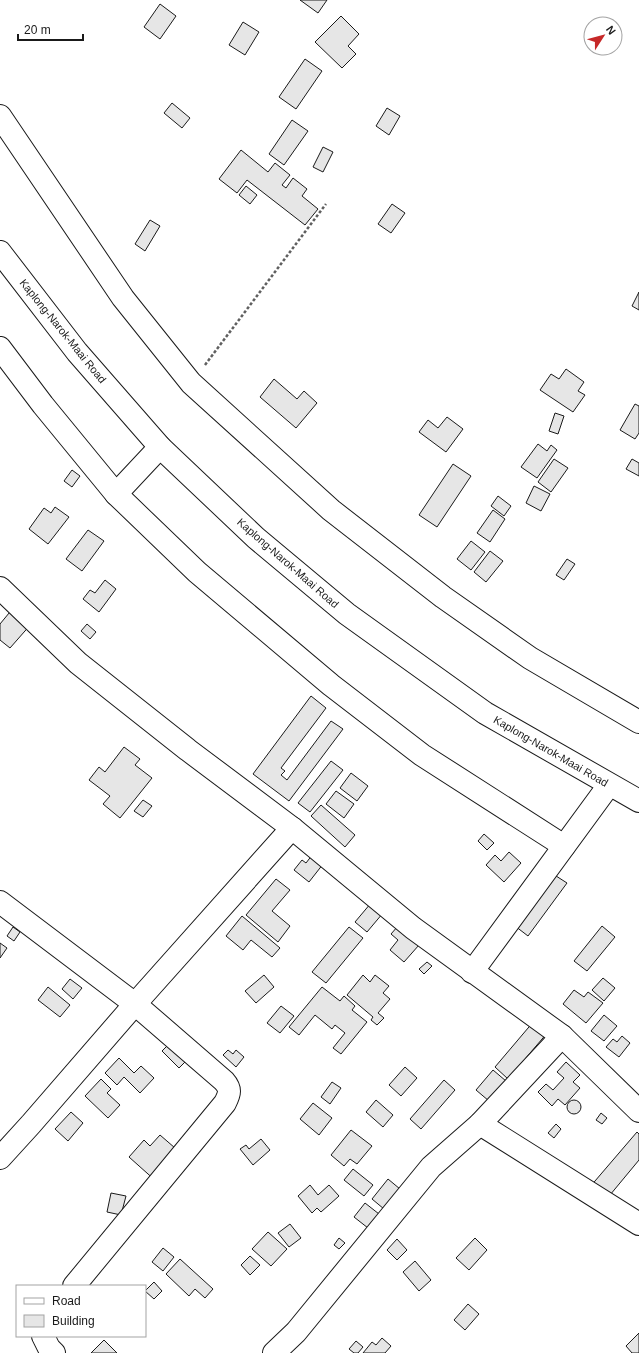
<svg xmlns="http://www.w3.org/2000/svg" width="639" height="1353" viewBox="0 0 639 1353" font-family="Arial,sans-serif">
<rect width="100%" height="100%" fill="#fff"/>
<g fill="#e6e6e6" stroke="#1a1a1a">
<path d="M 300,0 L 327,0 L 318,13 Z"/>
<path d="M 160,4 L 176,16 L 160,39 L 144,27 Z"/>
<path d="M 341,16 L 359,34 L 348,46 L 356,54 L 342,68 L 315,42 Z"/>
<path d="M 243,22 L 259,32 L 245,55 L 229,45 Z"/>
<path d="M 305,59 L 322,71 L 296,109 L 279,97 Z"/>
<path d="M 172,103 L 190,118 L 182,128 L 164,113 Z"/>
<path d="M 387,108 L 400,116 L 389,135 L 376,126 Z"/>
<path d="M 292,120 L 308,131 L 284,165 L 269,154 Z"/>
<path d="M 323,147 L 333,152 L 323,172 L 313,167 Z"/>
<path d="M 241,150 L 268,172 L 275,163 L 290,175 L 282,185 L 286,188 L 293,178 L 307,189 L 302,196 L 318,209 L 305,225 L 247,180 L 237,193 L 219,179 Z"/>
<path d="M 246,186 L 257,195 L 250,204 L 239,195 Z"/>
<path d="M 392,204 L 405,213 L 391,233 L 378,224 Z"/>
<path d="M 150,220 L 160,226 L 145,251 L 135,244 Z"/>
<path d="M 639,292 L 639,310 L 632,306 Z"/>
<path d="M 566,369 L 584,382 L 578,391 L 585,395 L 573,412 L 540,390 L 551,374 L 559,379 Z"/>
<path d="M 274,379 L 297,399 L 304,391 L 317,403 L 296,428 L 260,397 Z"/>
<path d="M 635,404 L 639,406 L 639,433 L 635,439 L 620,430 Z"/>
<path d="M 555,413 L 564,416 L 558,434 L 549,431 Z"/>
<path d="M 447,417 L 463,429 L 446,452 L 419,432 L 428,420 L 438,428 Z"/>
<path d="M 538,444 L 547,451 L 551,445 L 557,450 L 537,478 L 521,467 Z"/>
<path d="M 554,459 L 568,468 L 551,492 L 538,482 Z"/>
<path d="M 632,459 L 639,463 L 639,476 L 626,469 Z"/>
<path d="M 453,464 L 471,476 L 437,527 L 419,515 Z"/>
<path d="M 72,470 L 80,476 L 72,487 L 64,481 Z"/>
<path d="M 534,486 L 550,494 L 541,511 L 526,503 Z"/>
<path d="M 498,496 L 511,506 L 504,516 L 491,506 Z"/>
<path d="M 55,507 L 69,517 L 48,544 L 29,529 L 44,508 L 51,513 Z"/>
<path d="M 493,510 L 505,519 L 490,542 L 477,533 Z"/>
<path d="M 88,530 L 104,541 L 82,571 L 66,559 Z"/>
<path d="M 471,541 L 485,552 L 471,570 L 457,559 Z"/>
<path d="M 490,551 L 503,561 L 486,582 L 474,572 Z"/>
<path d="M 567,559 L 575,564 L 564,580 L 556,575 Z"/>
<path d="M 105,580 L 116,589 L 99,612 L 83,599 L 90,590 L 95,593 Z"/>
<path d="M 14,607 L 32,623 L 10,648 L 0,640 L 0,624 Z"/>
<path d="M 87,624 L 96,632 L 90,639 L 81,631 Z"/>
<path d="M 311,696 L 326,708 L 281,768 L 285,771 L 281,775 L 287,780 L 331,721 L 343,729 L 289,801 L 253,774 Z"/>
<path d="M 124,747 L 140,759 L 135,765 L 152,778 L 120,818 L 103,804 L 110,796 L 89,780 L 99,767 L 105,772 Z"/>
<path d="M 331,761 L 343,770 L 310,812 L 298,803 Z"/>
<path d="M 351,773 L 368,786 L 357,801 L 340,788 Z"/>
<path d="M 336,791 L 354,804 L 344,818 L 326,804 Z"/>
<path d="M 143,800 L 152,806 L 143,817 L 134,811 Z"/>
<path d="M 321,805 L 355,835 L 345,847 L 311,816 Z"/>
<path d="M 484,834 L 494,843 L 487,850 L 478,841 Z"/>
<path d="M 316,850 L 327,859 L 309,882 L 294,870 L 302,860 L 306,863 Z"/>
<path d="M 509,852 L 521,863 L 504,882 L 486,865 L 495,855 L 501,861 Z"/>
<path d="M 553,874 L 567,883 L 528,936 L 515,926 Z"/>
<path d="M 276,879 L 290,890 L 272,911 L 290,926 L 278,942 L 246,915 Z"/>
<path d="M 371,903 L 383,913 L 367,932 L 355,922 Z"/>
<path d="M 242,916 L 280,948 L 272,957 L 251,940 L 243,950 L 226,936 Z"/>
<path d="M 398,926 L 419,945 L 404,962 L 390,950 L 398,940 L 391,934 Z"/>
<path d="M 602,926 L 615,937 L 587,971 L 574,961 Z"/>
<path d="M 13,927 L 20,932 L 14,941 L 7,936 Z"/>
<path d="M 349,927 L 363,938 L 326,983 L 312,972 Z"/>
<path d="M 0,943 L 7,948 L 0,958 Z"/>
<path d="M 427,962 L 432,966 L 424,974 L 419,969 Z"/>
<path d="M 264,975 L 274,987 L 256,1003 L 245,991 Z"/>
<path d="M 363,975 L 370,982 L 375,975 L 389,986 L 383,993 L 390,999 L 378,1013 L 384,1018 L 377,1025 L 371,1020 L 373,1017 L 347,995 Z"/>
<path d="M 603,978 L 615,988 L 604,1001 L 592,990 Z"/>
<path d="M 70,979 L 82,988 L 73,999 L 62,989 Z"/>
<path d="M 48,987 L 70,1005 L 60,1017 L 38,1000 Z"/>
<path d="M 322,987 L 340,1001 L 344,996 L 355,1006 L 352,1010 L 367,1022 L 341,1054 L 333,1048 L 345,1033 L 335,1025 L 332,1029 L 315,1015 L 299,1035 L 289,1027 Z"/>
<path d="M 574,990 L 584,997 L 588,992 L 603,1003 L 586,1023 L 563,1004 Z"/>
<path d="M 281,1006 L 294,1016 L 280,1033 L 267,1023 Z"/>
<path d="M 604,1015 L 617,1026 L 604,1041 L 591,1031 Z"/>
<path d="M 534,1021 L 548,1032 L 508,1079 L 495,1067 Z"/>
<path d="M 622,1036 L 630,1043 L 619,1057 L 606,1047 L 613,1039 L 617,1042 Z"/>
<path d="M 173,1040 L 190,1057 L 179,1068 L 162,1051 Z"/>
<path d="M 228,1050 L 233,1054 L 236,1050 L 244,1057 L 236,1067 L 223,1055 Z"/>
<path d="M 119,1058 L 134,1073 L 141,1066 L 154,1078 L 140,1093 L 124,1077 L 117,1085 L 105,1073 Z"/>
<path d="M 566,1062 L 580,1075 L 573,1082 L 580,1088 L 565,1105 L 558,1099 L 552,1106 L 538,1092 L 546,1084 L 553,1090 L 564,1078 L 557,1072 Z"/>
<path d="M 405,1067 L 417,1078 L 401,1096 L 389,1085 Z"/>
<path d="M 493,1070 L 506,1081 L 489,1101 L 476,1090 Z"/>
<path d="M 101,1079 L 111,1089 L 107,1093 L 120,1105 L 108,1118 L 85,1096 Z"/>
<path d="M 444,1080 L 455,1090 L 421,1129 L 410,1119 Z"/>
<path d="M 332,1082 L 341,1088 L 330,1104 L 321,1097 Z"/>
<path d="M 376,1100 L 393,1115 L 383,1127 L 366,1112 Z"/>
<circle cx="574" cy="1107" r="7"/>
<path d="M 313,1103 L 332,1118 L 319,1135 L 300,1119 Z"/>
<path d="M 71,1112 L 83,1123 L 68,1141 L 55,1129 Z"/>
<path d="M 601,1113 L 607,1118 L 602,1124 L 596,1120 Z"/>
<path d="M 556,1124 L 561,1129 L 554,1138 L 548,1133 Z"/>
<path d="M 351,1130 L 372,1146 L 357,1164 L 350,1159 L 344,1166 L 331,1155 Z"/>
<path d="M 637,1132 L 639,1134 L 639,1160 L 605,1201 L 589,1188 Z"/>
<path d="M 160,1135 L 175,1148 L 157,1182 L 129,1157 L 144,1140 L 150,1146 Z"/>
<path d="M 261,1139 L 270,1150 L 253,1165 L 240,1149 L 246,1145 L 249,1149 Z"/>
<path d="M 353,1169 L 373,1185 L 364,1196 L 344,1180 Z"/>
<path d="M 388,1179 L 400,1189 L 384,1209 L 372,1199 Z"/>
<path d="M 310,1185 L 318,1195 L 329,1185 L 339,1196 L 321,1212 L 317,1208 L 312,1213 L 298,1196 Z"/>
<path d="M 111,1193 L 126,1196 L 121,1215 L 107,1212 Z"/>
<path d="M 365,1203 L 379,1214 L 368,1228 L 354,1217 Z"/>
<path d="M 290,1224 L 301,1238 L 289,1247 L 278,1233 Z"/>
<path d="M 268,1232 L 287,1249 L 271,1266 L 252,1249 Z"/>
<path d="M 339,1238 L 345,1243 L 339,1249 L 334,1245 Z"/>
<path d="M 475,1238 L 487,1250 L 469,1270 L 456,1258 Z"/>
<path d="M 397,1239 L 407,1250 L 397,1260 L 387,1250 Z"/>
<path d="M 163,1248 L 174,1257 L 163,1271 L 152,1262 Z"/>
<path d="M 250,1256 L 260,1265 L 250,1275 L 241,1265 Z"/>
<path d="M 180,1259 L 213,1289 L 205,1298 L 195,1289 L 189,1296 L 166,1274 Z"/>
<path d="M 415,1261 L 431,1280 L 419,1291 L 403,1272 Z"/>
<path d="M 154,1282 L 162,1291 L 154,1299 L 145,1291 Z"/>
<path d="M 468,1304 L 479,1314 L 465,1330 L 454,1320 Z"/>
<path d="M 639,1333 L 639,1353 L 632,1353 L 626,1346 Z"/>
<path d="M 382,1338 L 391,1346 L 385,1353 L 363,1353 L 372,1342 L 376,1345 Z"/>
<path d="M 104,1340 L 117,1353 L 91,1353 Z"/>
<path d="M 356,1341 L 363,1347 L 358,1353 L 354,1353 L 349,1349 Z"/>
</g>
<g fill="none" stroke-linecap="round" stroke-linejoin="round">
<defs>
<g id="minor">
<path d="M 0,116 L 123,298 L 191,383 L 331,510 L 443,597 L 530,658 L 639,722"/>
<path d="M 0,348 L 43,405 L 116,494 L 197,572 L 331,685 L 422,755 L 564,846"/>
<path d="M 116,494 L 160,447"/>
<path d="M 0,588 L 78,663 L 188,750 L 292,828 L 413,928 L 562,1036 L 639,1111"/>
<path d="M 0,902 L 135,1004 L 224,1081 C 231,1089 230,1093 225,1103 L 74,1286"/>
<path d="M 472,972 L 609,785"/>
<path d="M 480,1124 L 639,1224"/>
<path d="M 0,1158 L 31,1124 L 135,1004 L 292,828"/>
<path d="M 43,1336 L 49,1348 L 54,1353"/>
<path d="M 274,1353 L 296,1332 L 431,1167 L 480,1124 L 562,1036"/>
</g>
<path id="highway" d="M 0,252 L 77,352 L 160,447 L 256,538 L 347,614 L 485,713 L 639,801"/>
</defs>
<use href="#minor" stroke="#1a1a1a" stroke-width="24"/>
<use href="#highway" stroke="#1a1a1a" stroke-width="24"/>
<path stroke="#5f5f5f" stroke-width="2.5" stroke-dasharray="3 2" stroke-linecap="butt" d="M 205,365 L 326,204"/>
<use href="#minor" stroke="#fff" stroke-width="22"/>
<use href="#highway" stroke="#fff" stroke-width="22"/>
</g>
<g text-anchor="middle" stroke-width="3" stroke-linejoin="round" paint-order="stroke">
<g font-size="11" fill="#1a1a1a" stroke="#fff">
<text transform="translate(63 331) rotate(51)" y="4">Kaplong-Narok-Maai Road</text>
<text transform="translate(288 563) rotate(41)" y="4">Kaplong-Narok-Maai Road</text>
<text transform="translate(551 751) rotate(30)" y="4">Kaplong-Narok-Maai Road</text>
</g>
</g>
<rect x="16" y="1285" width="130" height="52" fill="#ffffff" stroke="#a3a3a3"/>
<rect x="24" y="1298" width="20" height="6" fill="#ffffff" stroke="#a3a3a3"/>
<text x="52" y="1305" font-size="12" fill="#1a1a1a">Road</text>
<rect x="24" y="1315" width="20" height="12" fill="#e6e6e6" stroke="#a3a3a3"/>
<text x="52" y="1325" font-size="12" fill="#1a1a1a">Building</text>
<g transform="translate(603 36) rotate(54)"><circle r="19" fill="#ffffff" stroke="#a3a3a3"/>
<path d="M0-3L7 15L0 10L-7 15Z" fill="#c62828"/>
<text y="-6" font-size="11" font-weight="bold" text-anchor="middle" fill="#1a1a1a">N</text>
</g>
<path d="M18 34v6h65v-6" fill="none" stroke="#1a1a1a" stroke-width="2"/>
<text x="24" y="34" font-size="12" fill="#1a1a1a" stroke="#ffffff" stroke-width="3" paint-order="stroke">20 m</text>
</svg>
